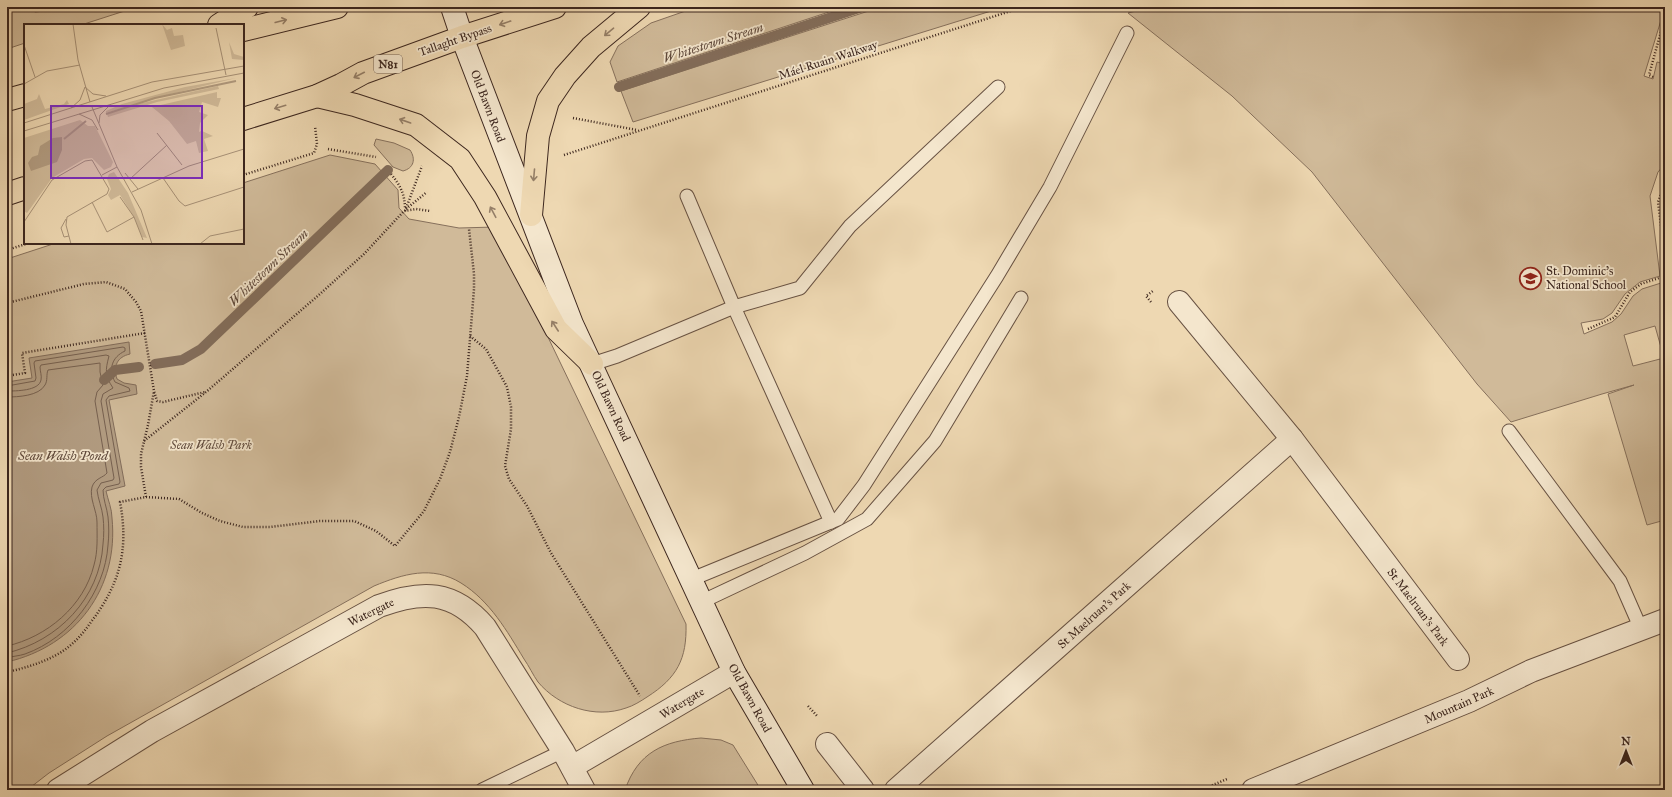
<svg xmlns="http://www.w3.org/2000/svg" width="1672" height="797" viewBox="0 0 1672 797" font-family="'IM FELL Great Primer',serif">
<rect width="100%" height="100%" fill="#eed8b2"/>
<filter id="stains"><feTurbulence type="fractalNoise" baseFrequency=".005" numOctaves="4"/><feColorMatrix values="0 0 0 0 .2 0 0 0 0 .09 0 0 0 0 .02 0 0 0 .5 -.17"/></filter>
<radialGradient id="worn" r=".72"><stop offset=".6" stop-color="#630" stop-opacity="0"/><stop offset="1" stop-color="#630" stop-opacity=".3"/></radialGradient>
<g fill="#d0ba99" stroke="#86705c" fill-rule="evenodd">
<path d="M 12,7 L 29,7 L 35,12 L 81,7 L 137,7 L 81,25 L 25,25 L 25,43 L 7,49 L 7,17 Z"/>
<path d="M 697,7 L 844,7 L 617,82 L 610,62 L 618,46 L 651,23 Z"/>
<path d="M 881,7 L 1004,7 L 633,122 L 621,91 Z"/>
<path d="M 1152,7 L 1665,7 L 1644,76 L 1653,79 L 1657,62 L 1665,64 L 1665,164 L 1658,172 L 1650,196 L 1660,276 L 1640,282 L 1625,294 L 1612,313 L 1603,319 L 1581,323 L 1584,334 L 1612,322 L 1621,314 L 1633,296 L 1642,289 L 1661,283 L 1665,305 L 1665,520 L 1647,525 L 1608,394 L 1634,385 L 1602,394 L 1511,422 L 1477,384 L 1312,172 L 1232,96 L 1128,13 ZM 1655,326 L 1664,358 L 1633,366 L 1624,335 Z"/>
<path d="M 376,139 L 394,143 L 410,150 C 416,159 414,168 403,171 L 393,167 L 374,145 Z"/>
<path d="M 330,155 L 375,164 L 398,190 L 399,208 L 409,219 L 459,228 L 495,227 L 686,624 C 687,659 677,678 647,697 C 641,701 633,706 626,708 C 595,719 559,707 538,682 C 533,675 529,666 524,659 C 507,631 490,601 461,583 C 432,565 403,574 374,586 L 107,736 L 49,773 L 27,790 L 7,790 L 7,259 L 56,243 L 243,243 L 243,183 Z"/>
<path d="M 701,738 L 721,740 L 733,745 L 761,790 L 625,790 C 638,752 664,741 701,738 Z"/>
</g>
<path fill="#b19b80" stroke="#826c59" d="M 129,342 L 130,354 C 117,357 113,366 117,379 L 124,383 L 136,385 L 137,394 L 109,400 L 125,486 L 106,491 C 108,500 112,509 112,518 C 119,588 76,646 7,662 L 7,382 L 32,378 L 29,358 Z"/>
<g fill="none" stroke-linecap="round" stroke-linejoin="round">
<g stroke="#76604f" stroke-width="1">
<path d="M 7,386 L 35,381 L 36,378 L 34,363 L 35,361 L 123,347 L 125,348 L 125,351 C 112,357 108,369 115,382 L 129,388 L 130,391 L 109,396 L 106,400 L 120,482 L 119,484 L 106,487 L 103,490 C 103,499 107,508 108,517 C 109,526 109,536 108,545 C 105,592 70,638 25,654 C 19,656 13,656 7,658"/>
<path d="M 7,391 C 16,391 39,391 41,380 C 42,376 40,371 40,367 L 41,365 L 106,355 L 109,356 C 105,371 105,376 113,388 L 103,394 L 101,401 L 114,478 L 113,480 L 101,483 L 97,490 C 98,499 102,508 103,517 C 104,525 104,536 103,544 C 100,598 58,641 7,653"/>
<path d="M 7,397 C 18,397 39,396 45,385 C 48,380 46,375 48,370 L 100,363 L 100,372 L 103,385 L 97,392 L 95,401 L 107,473 C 103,478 95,478 92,487 C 89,498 97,511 97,522 C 97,537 98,551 94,565 C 84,606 47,637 7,646"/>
</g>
<g stroke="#826c59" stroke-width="10">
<path d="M 619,87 L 862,7"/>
<path d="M 155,364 L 182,360 L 201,349 L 388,170"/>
<path d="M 104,380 L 115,370 L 139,367"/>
</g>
<defs>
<g id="service">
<path d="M 687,196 L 734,307 L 800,288 L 850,226 L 998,87"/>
<path d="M 592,364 L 617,356 L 734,307 L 831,522"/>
<path d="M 1509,431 L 1620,581 L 1641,629"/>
<path d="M 692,579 L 838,519 L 864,485 L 997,276 L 1050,187 L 1127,33"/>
<path d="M 701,602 L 805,553 L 867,519 L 935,441 L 1021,298"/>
<path d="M 482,790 L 563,751"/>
</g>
<g id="minor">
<path d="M 1179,302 L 1292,439 L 1458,659"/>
<path d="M 827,744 L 863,790"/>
<path d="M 572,767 L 734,672"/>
<path d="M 58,790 L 152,731 L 379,606 C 422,590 453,590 485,627 L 563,751 L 584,790"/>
<path d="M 896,790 L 1292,439"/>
<path d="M 1253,790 L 1469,701 L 1531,671 L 1665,620"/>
</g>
<path id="secondary" d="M 452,7 L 462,37 L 572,324 L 734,672 L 803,790"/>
<g id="primary">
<path d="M 219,25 L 247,7"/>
<path d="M 243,30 L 337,7"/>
<path d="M 317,96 L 355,105 L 416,125 L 460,159 L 485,197 L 556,329 L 592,364"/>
<path d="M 7,100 L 25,95"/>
<path d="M 243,119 L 317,96 L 341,85 L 363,73 L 462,37 L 555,7"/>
<path d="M 7,194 L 25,188"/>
<path d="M 531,215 L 538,136 L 548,101 L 565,76 L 591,47 L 639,7"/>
</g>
</defs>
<use href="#service" stroke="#685243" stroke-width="15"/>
<use href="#minor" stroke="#685243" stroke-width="24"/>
<use href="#secondary" stroke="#3c261e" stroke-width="24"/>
<use href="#primary" stroke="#3c261e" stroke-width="24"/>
<g stroke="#3c261e" stroke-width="2.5" stroke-dasharray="1 2" stroke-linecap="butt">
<path d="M 1653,77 L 1649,75 L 1665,17"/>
<path d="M 573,118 L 637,130"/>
<path d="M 328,149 L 376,157"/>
<path d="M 564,155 L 1023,7"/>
<path d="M 391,174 C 400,185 405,194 405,209"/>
<path d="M 243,175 L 314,153 L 317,144 L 315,126"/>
<path d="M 1665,184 L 1658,202 L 1665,257"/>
<path d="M 406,209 L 427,192"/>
<path d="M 405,211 L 422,166"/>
<path d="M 7,250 L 29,243"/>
<path d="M 1151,302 L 1146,296 L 1153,291"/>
<path d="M 7,303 L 84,284 L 106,282 L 125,289 L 136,302 L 141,311 L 154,391 L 157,401 L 163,402 L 205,392"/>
<path d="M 1588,329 L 1615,317 L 1630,292 L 1641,284 L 1665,276"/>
<path d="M 470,336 L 486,349 L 507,387 L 511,407 L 511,429 L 505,466 L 509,479 L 527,506 L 551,553 L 640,696"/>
<path d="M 7,376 L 25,373 L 22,353 L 145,333"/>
<path d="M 144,441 L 206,392 L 320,294 L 364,254 L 404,211 L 416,209 L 430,211"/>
<path d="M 146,497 L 179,499 L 202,513 L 220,521 L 243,527 L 270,527 L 320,521 L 354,521 L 376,531 L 395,546 L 424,511 L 440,479 L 450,452 L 459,417 L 467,376 L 474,289 L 474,274 L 469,229"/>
<path d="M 7,672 C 25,668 42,663 58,654 C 72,646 82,635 91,622 C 120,584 129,550 120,502 L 146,497 L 141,467 L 141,454 L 148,425 L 154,391"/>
<path d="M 808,706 L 818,717"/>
<path d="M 1201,790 L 1227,779"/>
</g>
<use href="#service" stroke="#f4e6cd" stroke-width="13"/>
<use href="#minor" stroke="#f4e6cd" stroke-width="22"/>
<use href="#secondary" stroke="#f4e6cd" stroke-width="22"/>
<use href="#primary" stroke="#eed8b2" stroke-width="22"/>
</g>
<defs><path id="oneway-shaft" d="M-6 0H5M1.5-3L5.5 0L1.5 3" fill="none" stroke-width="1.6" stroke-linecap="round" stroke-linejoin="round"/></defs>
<g stroke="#957f68">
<use href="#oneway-shaft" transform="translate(281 21) rotate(-14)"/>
<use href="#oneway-shaft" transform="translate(505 23) rotate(161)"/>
<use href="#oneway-shaft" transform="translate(609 32) rotate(140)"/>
<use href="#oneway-shaft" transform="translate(359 75) rotate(153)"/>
<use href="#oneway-shaft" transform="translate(280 107) rotate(163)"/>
<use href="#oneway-shaft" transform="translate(405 121) rotate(-161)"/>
<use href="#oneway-shaft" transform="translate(534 175) rotate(95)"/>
<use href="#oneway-shaft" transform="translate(493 212) rotate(-118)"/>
<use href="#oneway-shaft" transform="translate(555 326) rotate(-123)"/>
</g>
<defs>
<symbol id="school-ring" viewBox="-11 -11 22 22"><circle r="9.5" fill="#f4e6cd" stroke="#8f2418" stroke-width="1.5"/><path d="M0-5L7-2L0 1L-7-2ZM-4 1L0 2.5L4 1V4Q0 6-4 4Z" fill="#8f2418"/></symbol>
</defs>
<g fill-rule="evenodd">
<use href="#school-ring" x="1518" y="266" width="25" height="25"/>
</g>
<g text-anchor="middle" stroke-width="3.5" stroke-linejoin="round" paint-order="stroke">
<rect fill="#f4e6cd" stroke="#736052" stroke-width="1" x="374" y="55" width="28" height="18" rx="3"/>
<g font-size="11" font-weight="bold" fill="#3c261e">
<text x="388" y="68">N81</text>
</g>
<g font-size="12" fill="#3c261e" stroke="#f4e6cd">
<text transform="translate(455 40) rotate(-19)" y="4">Tallaght Bypass</text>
<text transform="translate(828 60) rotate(-18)" y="4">Máel Ruain Walkway</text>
<text transform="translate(488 106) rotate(69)" y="4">Old Bawn Road</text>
<text transform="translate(611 406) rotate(65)" y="4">Old Bawn Road</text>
<text transform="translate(1418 607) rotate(53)" y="4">St Maelruan's Park</text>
<text transform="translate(371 612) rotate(-26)" y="4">Watergate</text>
<text transform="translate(1094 615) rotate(-42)" y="4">St Maelruan's Park</text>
<text transform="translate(750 698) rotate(61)" y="4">Old Bawn Road</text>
<text transform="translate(682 703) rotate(-31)" y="4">Watergate</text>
<text transform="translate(1459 705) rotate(-24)" y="4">Mountain Park</text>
</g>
<g font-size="12" fill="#3c261e" stroke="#f4e6cd" text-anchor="start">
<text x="1546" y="275">St. Dominic's<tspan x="1546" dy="14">National School</tspan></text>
</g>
<g font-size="12" font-style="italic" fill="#614b3d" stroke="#f4e6cd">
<text x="211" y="449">Sean Walsh Park</text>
</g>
<g font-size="13" font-style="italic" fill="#5f493b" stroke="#f4e6cd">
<text transform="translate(713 42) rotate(-18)" y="5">Whitestown Stream</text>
<text transform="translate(268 267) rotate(-44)" y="5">Whitestown Stream</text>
<text x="63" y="460">Sean Walsh Pond</text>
</g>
</g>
<g transform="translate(24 24)">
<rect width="220" height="220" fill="#eed8b2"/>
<path d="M 138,0 L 143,6 L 148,4 L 150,12 L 159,11 L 161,22 L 147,26 ZM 205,18 L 210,30 L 220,33 L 220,36 L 208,35 ZM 212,54 L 127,75 L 82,89 L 82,87 L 98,80 L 161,63 ZM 194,62 L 195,65 L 133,78 L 84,93 L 83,90 L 114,80 ZM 193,68 L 193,74 L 197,74 L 194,83 L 178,78 L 175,88 L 184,91 L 176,99 L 175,108 L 177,107 L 178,115 L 178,107 L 189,112 L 180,115 L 184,127 L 175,129 L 172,117 L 163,120 L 145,97 L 128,83 ZM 15,70 L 21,85 L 40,80 L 43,76 L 45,80 L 0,96 L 0,80 L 13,75 ZM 56,96 L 64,102 L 71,102 L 89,138 L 87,143 L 80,146 L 68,134 L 60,135 L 28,154 L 3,189 L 0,187 L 0,114 ZM 90,148 L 104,169 L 123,214 L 118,213 L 110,193 L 96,171 L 87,176 L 84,171 L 87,165 L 83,155 L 85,150 Z" fill="#d0ba99"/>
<path d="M 38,113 L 38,126 L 33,138 L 7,147 L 4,139 L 8,133 L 14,131 L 16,122 L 29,114 Z" fill="#b19b80"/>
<path fill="none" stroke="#b19b80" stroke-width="2" d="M 82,90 L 131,74 L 212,57M 40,115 L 62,97"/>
<path fill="none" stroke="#a79177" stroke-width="1" d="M 49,0 L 54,36 L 66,78M 192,4 L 202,51M 0,21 L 11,53M 0,60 L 23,47 L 56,41M 68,83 L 93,143 L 117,186 L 128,220M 47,84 L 56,76 L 61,63 L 69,70 L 82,72M 55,90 L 68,96 L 74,106M 0,99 L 128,58 L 220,42M 75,99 L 76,91 L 87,80M 0,107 L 140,64 L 220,49M 133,109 L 158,141M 101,149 L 114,165M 78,151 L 93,143M 139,154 L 155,177 L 161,182 L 220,163M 106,155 L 143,121M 108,168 L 165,142 L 220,125M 96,173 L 110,193 L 119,216M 68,178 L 83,208 L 110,193M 42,195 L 37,204 L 40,213 L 45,212M 0,198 L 28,156 L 61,137 L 68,136 L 85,165 L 83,170 L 43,193 L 42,201 L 47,220M 176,220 L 186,212 L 220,205"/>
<path fill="#7b2cbf" fill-opacity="0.15" stroke="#7b2cbf" stroke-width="2" d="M 27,82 L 178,82 L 178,154 L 27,154 Z"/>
<rect width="220" height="220" fill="none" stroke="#3c261e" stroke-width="2"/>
</g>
<rect width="1672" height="797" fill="none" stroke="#eed8b2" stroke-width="24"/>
<rect x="8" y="8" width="1656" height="781" fill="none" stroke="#3c261e" stroke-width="2"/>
<rect x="12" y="12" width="1648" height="773" fill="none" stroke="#3c261e"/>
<g transform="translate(1626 751)" stroke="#f4e6cd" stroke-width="3" paint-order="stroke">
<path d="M0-3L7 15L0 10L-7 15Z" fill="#3c261e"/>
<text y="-6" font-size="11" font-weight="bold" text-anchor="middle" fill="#3c261e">N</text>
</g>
<rect width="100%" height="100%" filter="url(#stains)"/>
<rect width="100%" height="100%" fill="url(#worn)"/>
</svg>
